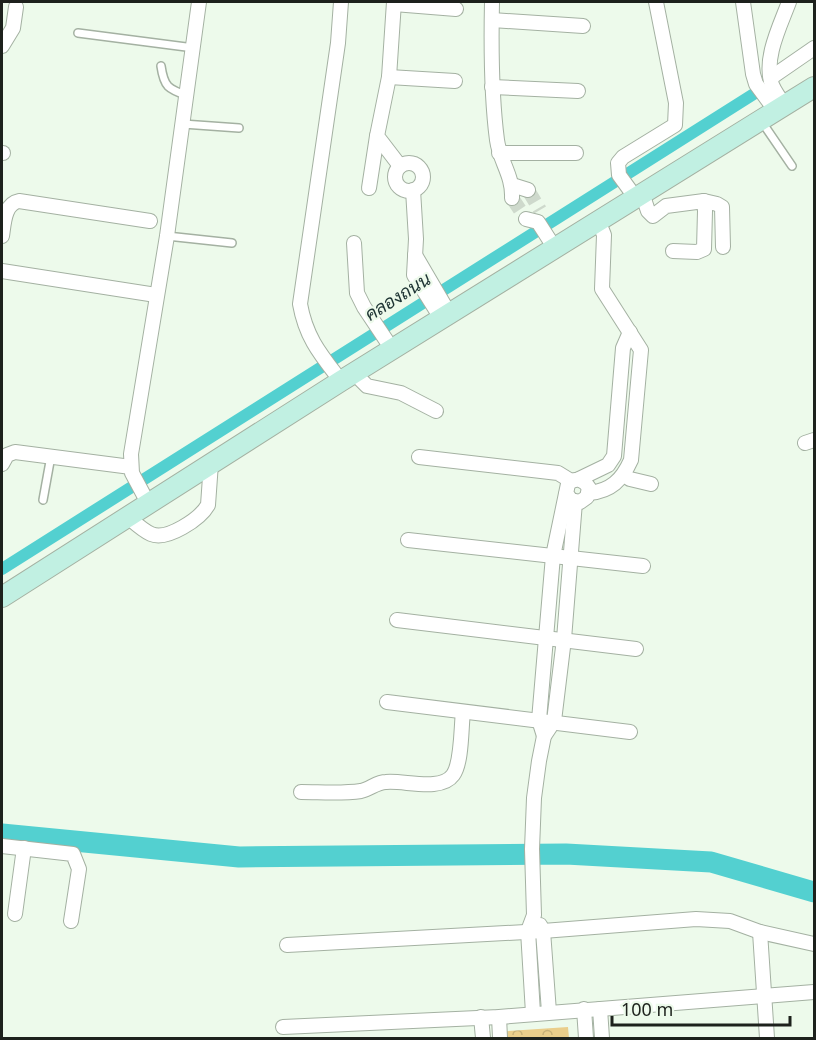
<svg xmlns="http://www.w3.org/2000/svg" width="816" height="1040" viewBox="0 0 816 1040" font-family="'Noto Sans',Sarabun,sans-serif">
<defs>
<pattern id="forest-crowns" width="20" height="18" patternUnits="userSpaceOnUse" patternTransform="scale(1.5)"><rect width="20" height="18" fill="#eace8b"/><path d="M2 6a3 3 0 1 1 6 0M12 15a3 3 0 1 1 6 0" fill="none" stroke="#c8b177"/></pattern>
</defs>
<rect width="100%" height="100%" fill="#edfaeb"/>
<path fill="url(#forest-crowns)" d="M 568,1027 L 569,1038 L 495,1038 L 494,1032 Z"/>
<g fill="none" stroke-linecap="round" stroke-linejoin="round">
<path stroke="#53d0d0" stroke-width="12" d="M 2,569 L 768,85"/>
<path stroke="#53d0d0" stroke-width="21" d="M 2,834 L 239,857 L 566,854 L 711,862 L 814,892"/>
<g stroke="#ced9cc" stroke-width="14" stroke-dasharray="14 7" stroke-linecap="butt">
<path d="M 528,190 L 540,210"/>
<path d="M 512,198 L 526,219"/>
</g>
<defs>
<g id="lane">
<path d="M 78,33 L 194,48"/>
<path d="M 161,66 C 164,87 168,89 188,96"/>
<path d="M 762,122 L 792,166"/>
<path d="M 183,124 L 239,128"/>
<path d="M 167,236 L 232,243"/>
<path d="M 43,500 L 51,456"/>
</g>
<g id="street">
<path d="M 341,2 L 338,43 L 300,304 C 306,338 321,355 341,381"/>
<path d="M 394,2 L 389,77 L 377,136 L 400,166"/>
<path d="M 492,2 C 491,48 491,94 497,140 C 500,162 513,175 512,198"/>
<path d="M 743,2 L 753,74 L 756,84 L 775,110"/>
<path d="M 394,4 L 456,9"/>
<path d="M 492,20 L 583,26"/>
<path d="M 2,46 L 13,28 L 16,7"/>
<path d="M 389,77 L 455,81"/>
<path d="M 772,77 L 814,48"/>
<path d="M 492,87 L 578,91"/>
<path d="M 785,105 C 780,99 775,92 772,85 C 763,59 780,26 789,2"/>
<path d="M 2,153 L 3,153"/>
<path d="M 499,153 L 576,153"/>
<circle cx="409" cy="177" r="14"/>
<path d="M 512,185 L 528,190"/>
<path d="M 369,188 L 377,136"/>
<path d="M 413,190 L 416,239 L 414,275 L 441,318"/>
<path d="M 642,193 L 648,211 L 653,216 L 666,206 L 704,201 L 705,211 L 704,249 L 697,252 L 673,251"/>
<path d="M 635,197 L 619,175 L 618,163 L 623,157 L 675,125 L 676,103 L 656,2"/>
<path d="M 704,201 L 717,204 L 722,207 L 723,247"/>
<path d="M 526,219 L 538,222 L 554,247"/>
<path d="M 2,236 C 4,224 4,204 19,201 L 150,221"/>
<path d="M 354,243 L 357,293 L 364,307 L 392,349"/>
<path d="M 415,255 L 449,313"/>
<path d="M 2,271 L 156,295"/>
<path d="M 354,373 L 367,386 L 401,393 L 436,411"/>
<path d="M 805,443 L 814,440"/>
<path d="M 419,457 L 558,473 L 571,481"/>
<path d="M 2,464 L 7,455 L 15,452 L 131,467"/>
<path d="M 624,475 L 630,479 L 651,484"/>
<path d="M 579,479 L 608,465 L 614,456 L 623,348 L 630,332"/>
<path d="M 589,493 C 611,491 622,480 631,460 L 641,350 L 602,289 L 604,235 L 598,220"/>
<path d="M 148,503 L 132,473 L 131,454 L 167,236 L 199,2"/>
<path d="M 127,516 C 134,522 142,530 151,534 C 167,541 200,519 208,505 L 211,463"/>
<path d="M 408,540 L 643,566"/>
<path d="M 397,620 L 636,649"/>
<path d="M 387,702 L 630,732"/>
<path d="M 544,736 L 539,720 L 553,556 L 568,484 C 575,477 584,479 589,488 L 587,497 L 580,502 L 571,500 L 566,493"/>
<path d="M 301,792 C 320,792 341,794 361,791 C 370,789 377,782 386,782 C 404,780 441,792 453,775 C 462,763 461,728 463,712"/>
<path d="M 2,846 L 73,854 L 79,869 L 71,921"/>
<path d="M 15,914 L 24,848"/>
<path d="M 540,925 L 543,931 L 549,1012"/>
<path d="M 760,932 L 767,1038"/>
<path d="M 287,945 L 543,931 L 696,919 L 730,921 L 760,932 L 814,944"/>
<path d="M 584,1009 L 586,1038"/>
<path d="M 600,1009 L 602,1038"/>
<path d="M 533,1013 L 528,931 L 534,915 L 532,849 L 534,798 L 539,761 L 544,736 L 554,721 L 564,639 L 575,502"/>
<path d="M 481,1017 L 483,1038"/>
<path d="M 499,1017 L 500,1038"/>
<path d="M 283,1027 L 499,1017 L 814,992"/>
</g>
<path id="secondary" d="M 2,597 L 341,381 L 814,87"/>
</defs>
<use href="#lane" stroke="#a4b1a2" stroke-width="10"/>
<use href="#street" stroke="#a4b1a2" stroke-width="16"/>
<use href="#secondary" stroke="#a4b1a2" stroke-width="22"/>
<use href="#lane" stroke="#fff" stroke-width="7"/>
<use href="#street" stroke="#fff" stroke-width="14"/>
<use href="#secondary" stroke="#c1f0e2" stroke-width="20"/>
</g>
<g text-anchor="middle" stroke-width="4.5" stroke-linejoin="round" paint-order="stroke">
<g font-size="18" font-style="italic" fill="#1d3333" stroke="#edfaeb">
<text transform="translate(398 297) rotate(-32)" y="6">คลองถนน</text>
</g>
</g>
<rect width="816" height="1040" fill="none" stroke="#1d211c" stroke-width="6"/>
<path d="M612 1016v9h178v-9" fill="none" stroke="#1d211c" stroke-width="3"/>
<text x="621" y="1016" font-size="18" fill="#1d211c" stroke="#edfaeb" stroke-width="4.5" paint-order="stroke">100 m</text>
</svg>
